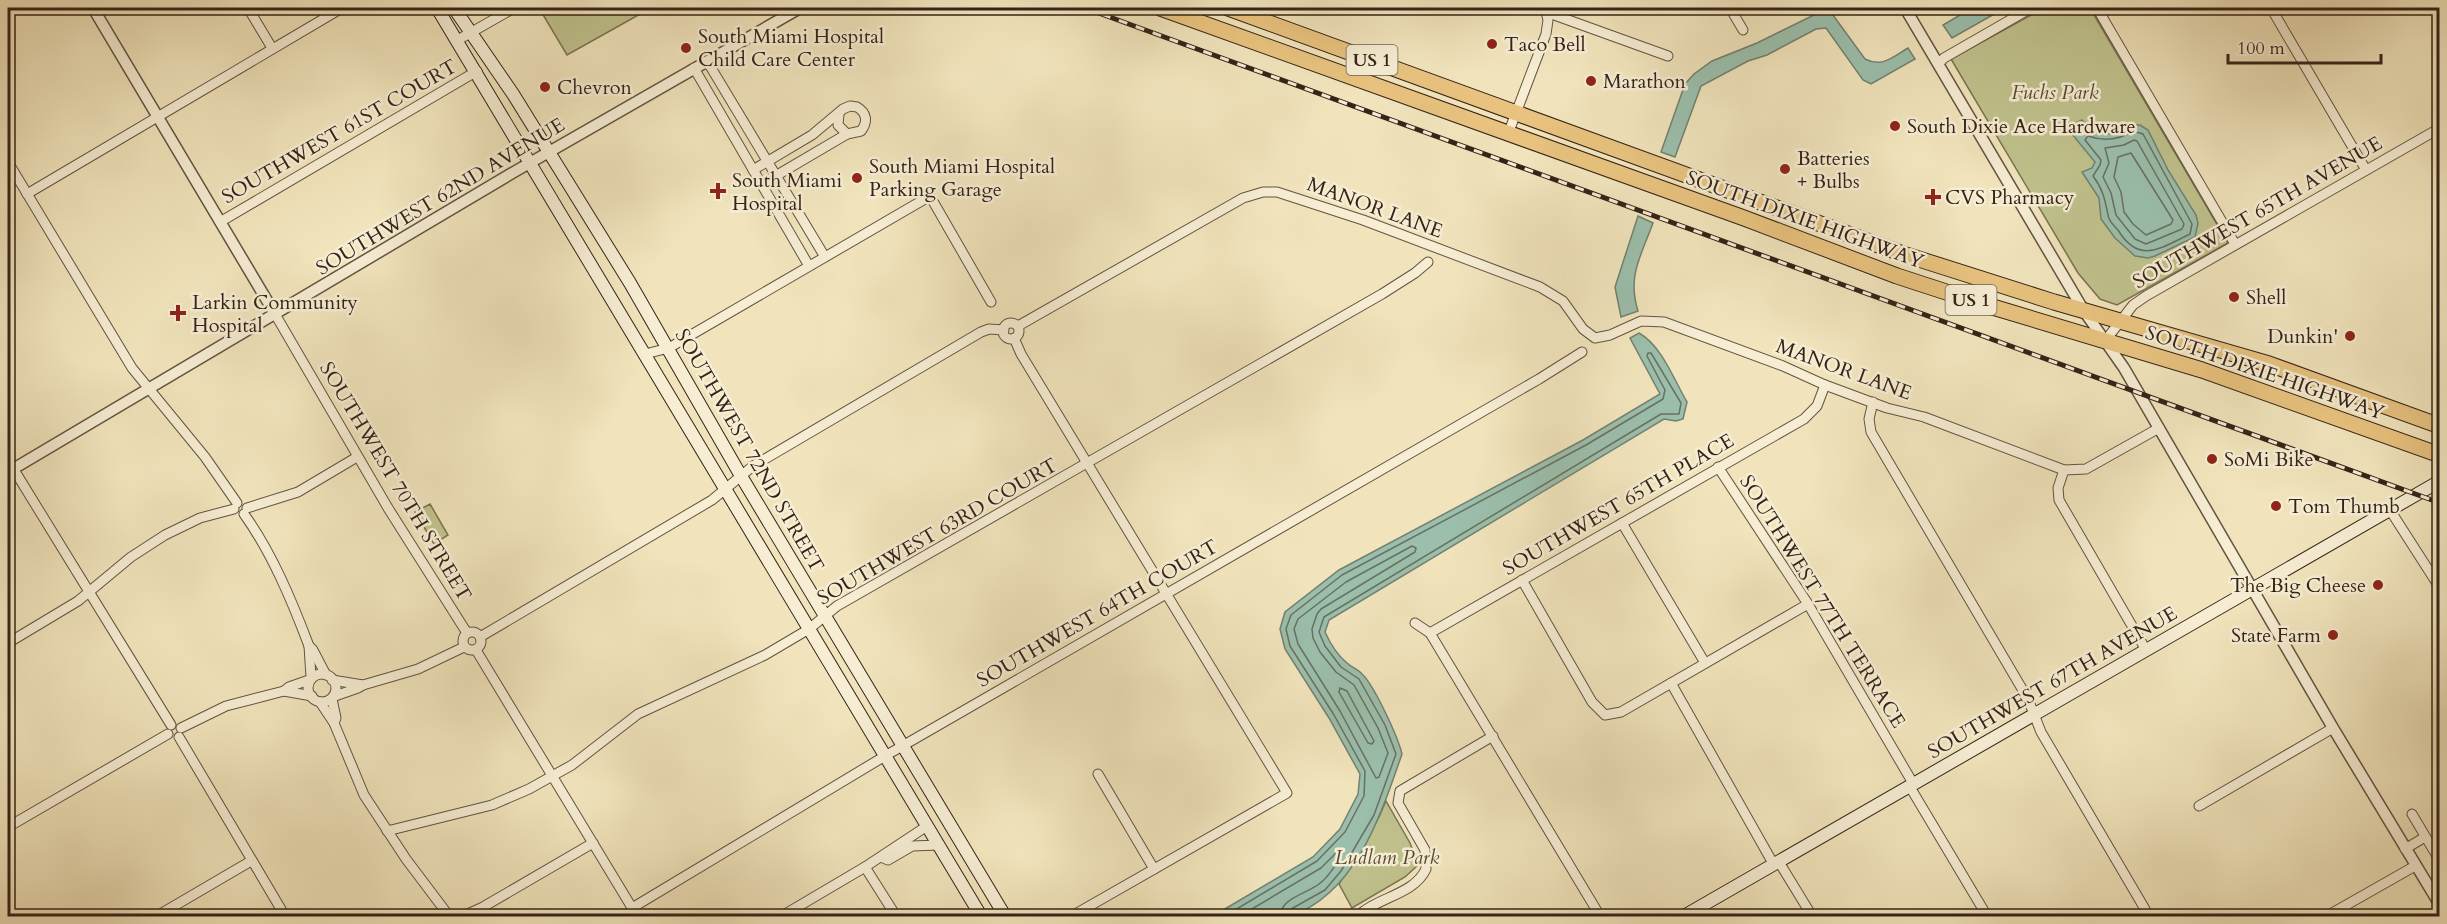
<svg xmlns="http://www.w3.org/2000/svg" width="2447" height="924" viewBox="0 0 2447 924" font-family="Cardo,serif">
<rect width="100%" height="100%" fill="#f1e4bc"/>
<filter id="stains"><feTurbulence type="fractalNoise" baseFrequency=".00333" numOctaves="4"/><feColorMatrix values="0 0 0 0 .2 0 0 0 0 .09 0 0 0 0 .02 0 0 0 .5 -.17"/></filter>
<radialGradient id="worn" r=".72"><stop offset=".6" stop-color="#630" stop-opacity="0"/><stop offset="1" stop-color="#630" stop-opacity=".3"/></radialGradient>
<g fill="#c0c28d" stroke="#7a7252" stroke-width="1.5">
<path d="M 539,8 L 651,8 L 567,55 Z"/>
<path d="M 2044,8 L 2090,8 L 2228,243 L 2117,305 L 2100,299 L 2078,273 L 1951,59 Z"/>
<path d="M 430,504 L 448,535 L 434,544 L 415,512 Z"/>
<path d="M 1386,801 L 1410,843 L 1418,865 L 1405,877 L 1352,908 L 1339,884 L 1379,817 Z"/>
</g>
<g fill="#9bbfac" stroke="#728171" stroke-width="1.5">
<path d="M 1972,8 L 2005,8 L 1952,38 L 1943,25 Z"/>
<path d="M 1824,10 L 1830,11 L 1865,59 C 1882,68 1893,57 1908,48 L 1915,59 L 1871,84 L 1863,80 L 1826,28 L 1816,29 L 1767,55 L 1748,61 L 1701,86 L 1675,157 L 1661,152 L 1685,84 L 1694,74 L 1712,61 L 1757,43 Z"/>
<path d="M 2082,120 L 2093,132 L 2112,134 L 2121,132 L 2131,125 L 2140,125 L 2148,130 L 2168,170 L 2196,215 L 2198,223 L 2195,237 L 2155,256 L 2148,258 L 2135,256 L 2115,238 L 2101,219 L 2099,198 L 2082,172 L 2092,168 L 2095,162 L 2072,134 C 2072,126 2074,123 2082,120 Z"/>
<path d="M 1638,216 L 1653,223 C 1641,256 1627,276 1638,311 L 1621,317 L 1615,287 Z"/>
<path d="M 1639,333 C 1662,346 1674,380 1687,402 L 1683,419 L 1676,421 L 1664,419 L 1329,620 L 1325,632 C 1330,643 1337,655 1347,663 C 1351,667 1358,669 1362,674 C 1374,685 1398,737 1402,754 C 1381,814 1357,892 1291,916 C 1279,920 1228,917 1213,916 L 1313,857 L 1340,829 L 1358,794 L 1360,774 L 1329,718 L 1285,649 L 1280,629 L 1285,612 L 1339,570 L 1583,440 L 1660,394 L 1630,338 Z"/>
</g>
<g fill="none" stroke-linecap="round" stroke-linejoin="round">
<g stroke="#687162" stroke-width="1.5">
<path d="M 2133,131 L 2143,134 L 2192,224 L 2190,234 C 2161,248 2139,265 2118,230 C 2114,226 2108,220 2108,215 C 2105,200 2103,189 2093,176 L 2100,165 L 2101,160 L 2085,140 L 2088,136 C 2105,142 2119,140 2133,131 Z"/>
<path d="M 2134,140 L 2137,141 L 2184,224 L 2182,229 L 2146,244 L 2135,239 L 2116,215 L 2111,193 L 2103,177 L 2109,163 L 2105,148 L 2124,145 Z"/>
<path d="M 2131,153 L 2173,220 L 2171,224 L 2146,235 L 2133,224 L 2124,212 L 2121,192 L 2114,177 L 2118,157 Z"/>
<path d="M 1412,546 L 1416,548 L 1415,552 L 1321,609 L 1317,614 L 1312,629 L 1313,638 L 1320,652 L 1336,672 L 1354,685 L 1378,728 L 1388,753 L 1379,777 L 1376,778 L 1340,711 L 1298,644 L 1294,629 L 1298,619 L 1346,582 Z"/>
<path d="M 1340,688 L 1347,691 L 1374,741 L 1372,744 L 1368,743 L 1339,692 Z"/>
<path d="M 1225,916 L 1317,861 L 1345,832 L 1364,796 L 1365,771 L 1334,715 L 1290,646 L 1286,629 L 1291,615 L 1342,575 L 1586,445 L 1663,399 L 1665,390 L 1647,356 L 1648,353 L 1651,353 L 1681,403 L 1679,414 L 1661,414 L 1324,617 L 1319,632 L 1325,646 L 1341,667 L 1359,679 L 1385,725 L 1396,754 L 1374,815 L 1341,871 L 1325,890 L 1291,909 L 1288,916"/>
<path d="M 1240,916 L 1321,868 L 1338,851 L 1342,851 L 1342,854 C 1336,865 1329,877 1319,884 C 1306,894 1281,898 1280,916"/>
</g>
<defs>
<g id="minor">
<path d="M 248,8 L 272,48"/>
<path d="M 1730,8 L 1743,30"/>
<path d="M 2097,8 L 2235,244"/>
<path d="M 2271,8 L 2366,170"/>
<path d="M 1546,12 L 1668,56"/>
<path d="M 456,41 L 514,8"/>
<path d="M 707,61 L 825,257"/>
<path d="M 1938,64 L 1944,58 L 2031,8"/>
<path d="M 694,68 L 809,266"/>
<path d="M 839,114 L 838,125 L 847,134"/>
<path d="M 1508,134 L 1546,34 L 1548,20 L 1545,8"/>
<path d="M 8,162 L 132,368 L 205,457 L 237,503"/>
<path d="M 753,170 L 812,135 L 843,109 L 850,106 L 857,107 C 867,113 868,122 861,131 L 847,134 L 762,184"/>
<path d="M 27,194 L 342,8"/>
<path d="M 220,222 L 477,71"/>
<path d="M 275,314 L 388,508 L 467,633"/>
<circle cx="1011" cy="331" r="8"/>
<path d="M 1018,326 L 1243,198 L 1263,192 L 1277,192 L 1363,220 L 1540,287 L 1563,301 L 1583,329 L 1595,338 L 1610,335 L 1641,321 L 1664,322 L 1783,366 L 1825,385 L 1887,408 L 1924,417 L 2064,470 L 2086,469 L 2159,428"/>
<path d="M 1014,338 L 1021,354 L 1287,793 L 1072,916"/>
<path d="M 2105,341 L 2133,305 L 2146,296 L 2440,128"/>
<path d="M 645,354 L 669,348 L 679,342 L 930,196 L 991,302"/>
<path d="M 1873,402 L 1869,419 L 1871,432 L 2028,699 L 2041,732 L 2149,916"/>
<path d="M 8,460 L 171,725"/>
<path d="M 1718,467 L 1808,604 L 1914,785"/>
<path d="M 2064,470 L 2058,488 L 2059,500 L 2146,650"/>
<path d="M 247,508 L 298,492 L 357,457"/>
<path d="M 2390,510 L 2440,588"/>
<path d="M 244,514 C 272,553 292,601 309,646 L 313,650 L 326,675"/>
<path d="M 1622,523 L 1705,663"/>
<path d="M 1522,580 L 1592,702 L 1605,715 L 1621,712 L 1808,604"/>
<path d="M 1415,623 L 1430,633 L 1600,916"/>
<circle cx="472" cy="641" r="9"/>
<path d="M 1430,633 L 1804,419 L 1817,406 L 1825,385"/>
<path d="M 480,637 L 712,500 L 753,466 L 981,332 L 989,329 L 1004,330"/>
<path d="M 8,643 L 78,601 L 131,557 L 165,535 L 200,518 L 234,509"/>
<path d="M 309,646 L 311,677"/>
<path d="M 476,650 L 637,916"/>
<circle cx="322" cy="688" r="14"/>
<path d="M 332,680 L 363,685"/>
<path d="M 1671,683 L 1774,865"/>
<path d="M 284,691 L 312,696"/>
<path d="M 335,696 L 358,688 L 363,685 L 418,669 L 464,647"/>
<path d="M 332,699 L 336,718 L 334,723"/>
<path d="M 320,702 L 334,723 L 364,795 L 406,859 L 449,916"/>
<path d="M 181,728 L 226,706 L 284,691 L 289,687 L 309,680"/>
<path d="M 179,737 L 285,916"/>
<path d="M 1098,774 L 1154,869"/>
<path d="M 1910,787 L 1987,916"/>
<path d="M 2199,806 L 2333,728"/>
<path d="M 2412,814 L 2440,861"/>
<path d="M 8,827 L 168,734"/>
<path d="M 387,831 L 492,805 L 529,789 L 572,765 L 638,714 L 765,655 L 809,629 L 837,606 L 1382,294 L 1415,273 L 1428,262"/>
<path d="M 2405,849 L 2425,837"/>
<path d="M 881,857 L 888,860 L 912,846 L 939,845"/>
<path d="M 1779,862 L 1812,916"/>
<path d="M 865,867 L 927,826"/>
<path d="M 632,908 L 885,756 L 1539,379 L 1582,352"/>
<path d="M 157,916 L 251,861"/>
<path d="M 463,916 L 483,907 L 593,843"/>
<path d="M 782,916 L 865,867 L 896,916"/>
<path d="M 1358,916 C 1377,897 1414,895 1426,869 L 1425,850 L 1398,803 L 1400,791 L 1493,736"/>
<path d="M 2327,916 L 2415,866"/>
</g>
<g id="tertiary">
<path d="M 93,8 L 275,314"/>
<path d="M 1905,8 L 2084,311 L 2124,368 L 2333,728 L 2440,905"/>
<path d="M 8,472 L 514,172 L 800,8"/>
</g>
<g id="secondary">
<path d="M 437,8 L 981,916"/>
<path d="M 454,8 L 513,94 L 630,283 L 741,476 L 1005,916"/>
<path d="M 1684,916 L 2440,481"/>
</g>
<g id="trunk">
<path d="M 1160,8 L 1744,218 L 1897,276 L 1986,305 L 2202,370 L 2440,455"/>
<path d="M 1228,8 L 1903,254 L 2054,302 L 2269,364 L 2440,426"/>
</g>
</defs>
<use href="#minor" stroke="#635341" stroke-width="11"/>
<use href="#tertiary" stroke="#635341" stroke-width="13"/>
<use href="#secondary" stroke="#342318" stroke-width="14"/>
<use href="#trunk" stroke="#342318" stroke-width="17"/>
<use href="#minor" stroke="#f6edd3" stroke-width="9"/>
<use href="#tertiary" stroke="#f6edd3" stroke-width="10"/>
<use href="#secondary" stroke="#f6edd3" stroke-width="12"/>
<use href="#trunk" stroke="#e8c27e" stroke-width="15"/>
<defs>
<path id="rail" d="M 1085,8 L 2440,503"/>
</defs>
<use href="#rail" stroke="#342318" stroke-width="5"/>
<use href="#rail" stroke="#f6edd3" stroke-width="3" stroke-dasharray="9" stroke-linecap="butt"/>
</g>
<g fill="#8f2418" stroke="#f6edd3" stroke-width="2">
<circle cx="1492" cy="44" r="6"/>
<circle cx="686" cy="48" r="6"/>
<circle cx="1591" cy="81" r="6"/>
<circle cx="545" cy="87" r="6"/>
<circle cx="1895" cy="126" r="6"/>
<circle cx="1785" cy="169" r="6"/>
<circle cx="857" cy="178" r="6"/>
<path d="M715 182h6v6h6v6h-6v6h-6v-6h-6v-6h6z"/>
<path d="M1930 188h6v6h6v6h-6v6h-6v-6h-6v-6h6z"/>
<circle cx="2234" cy="297" r="6"/>
<path d="M175 304h6v6h6v6h-6v6h-6v-6h-6v-6h6z"/>
<circle cx="2350" cy="336" r="6"/>
<circle cx="2212" cy="459" r="6"/>
<circle cx="2276" cy="506" r="6"/>
<circle cx="2378" cy="585" r="6"/>
<circle cx="2333" cy="635" r="6"/>
</g>
<g text-anchor="middle" stroke-width="5" stroke-linejoin="round" paint-order="stroke">
<g fill="#f6edd3" stroke="#6e6050" stroke-width="1.5">
<rect x="1346.5" y="45" width="51" height="30" rx="4.5"/>
<rect x="1945.5" y="285" width="51" height="30" rx="4.5"/>
</g>
<g font-size="18" font-weight="bold" fill="#342318">
<text x="1372" y="66">US 1</text>
<text x="1971" y="306">US 1</text>
</g>
<g font-size="20" fill="#342318" stroke="#f6edd3" text-anchor="start">
<text x="698" y="43">South Miami Hospital<tspan x="698" dy="23">Child Care Center</tspan></text>
<text x="1504" y="51">Taco Bell</text>
<text x="1603" y="88">Marathon</text>
<text x="557" y="94">Chevron</text>
<text x="1907" y="133">South Dixie Ace Hardware</text>
<text x="1797" y="165">Batteries<tspan x="1797" dy="23">+ Bulbs</tspan></text>
<text x="869" y="173">South Miami Hospital<tspan x="869" dy="23">Parking Garage</tspan></text>
<text x="732" y="187">South Miami<tspan x="732" dy="23">Hospital</tspan></text>
<text x="1945" y="204">CVS Pharmacy</text>
<text x="2246" y="304">Shell</text>
<text x="192" y="309">Larkin Community<tspan x="192" dy="23">Hospital</tspan></text>
<text x="2338" y="343" text-anchor="end">Dunkin'</text>
<text x="2224" y="466">SoMi Bike</text>
<text x="2288" y="513">Tom Thumb</text>
<text x="2366" y="592" text-anchor="end">The Big Cheese</text>
<text x="2321" y="642" text-anchor="end">State Farm</text>
</g>
<g font-size="20" font-style="italic" fill="#574b35" stroke="#f6edd3">
<text x="2055" y="99">Fuchs Park</text>
<text x="1387" y="864">Ludlam Park</text>
</g>
<g font-size="20" fill="#342318" stroke="#f6edd3">
<text transform="translate(339 131) rotate(-30)" y="7">SOUTHWEST 61ST COURT</text>
<text transform="translate(440 196) rotate(-31)" y="7">SOUTHWEST 62ND AVENUE</text>
<text transform="translate(1375 207) rotate(20)" y="7">MANOR LANE</text>
<text transform="translate(2257 212) rotate(-30)" y="7">SOUTHWEST 65TH AVENUE</text>
<text transform="translate(1805 219) rotate(20)" y="7">SOUTH DIXIE HIGHWAY</text>
<text transform="translate(1844 369) rotate(20)" y="7">MANOR LANE</text>
<text transform="translate(2265 372) rotate(19)" y="7">SOUTH DIXIE HIGHWAY</text>
<text transform="translate(750 450) rotate(60)" y="7">SOUTHWEST 72ND STREET</text>
<text transform="translate(396 481) rotate(59)" y="7">SOUTHWEST 70TH STREET</text>
<text transform="translate(1618 504) rotate(-30)" y="7">SOUTHWEST 65TH PLACE</text>
<text transform="translate(937 531) rotate(-30)" y="7">SOUTHWEST 63RD COURT</text>
<text transform="translate(1823 601) rotate(58)" y="7">SOUTHWEST 77TH TERRACE</text>
<text transform="translate(1097 613) rotate(-30)" y="7">SOUTHWEST 64TH COURT</text>
<text transform="translate(2052 682) rotate(-30)" y="7">SOUTHWEST 67TH AVENUE</text>
</g>
</g>
<rect width="2447" height="924" fill="none" stroke="#f1e4bc" stroke-width="30"/>
<rect x="9" y="9" width="2429" height="906" fill="none" stroke="#342318" stroke-width="3"/>
<rect x="15" y="15" width="2417" height="894" fill="none" stroke="#342318" stroke-width="1.5"/>
<path d="M2228 54v9h153v-9" fill="none" stroke="#342318" stroke-width="3"/>
<text x="2237" y="54" font-size="18" fill="#342318" stroke="#f6edd3" stroke-width="4.5" paint-order="stroke">100 m</text>
<rect width="100%" height="100%" filter="url(#stains)"/>
<rect width="100%" height="100%" fill="url(#worn)"/>
</svg>
